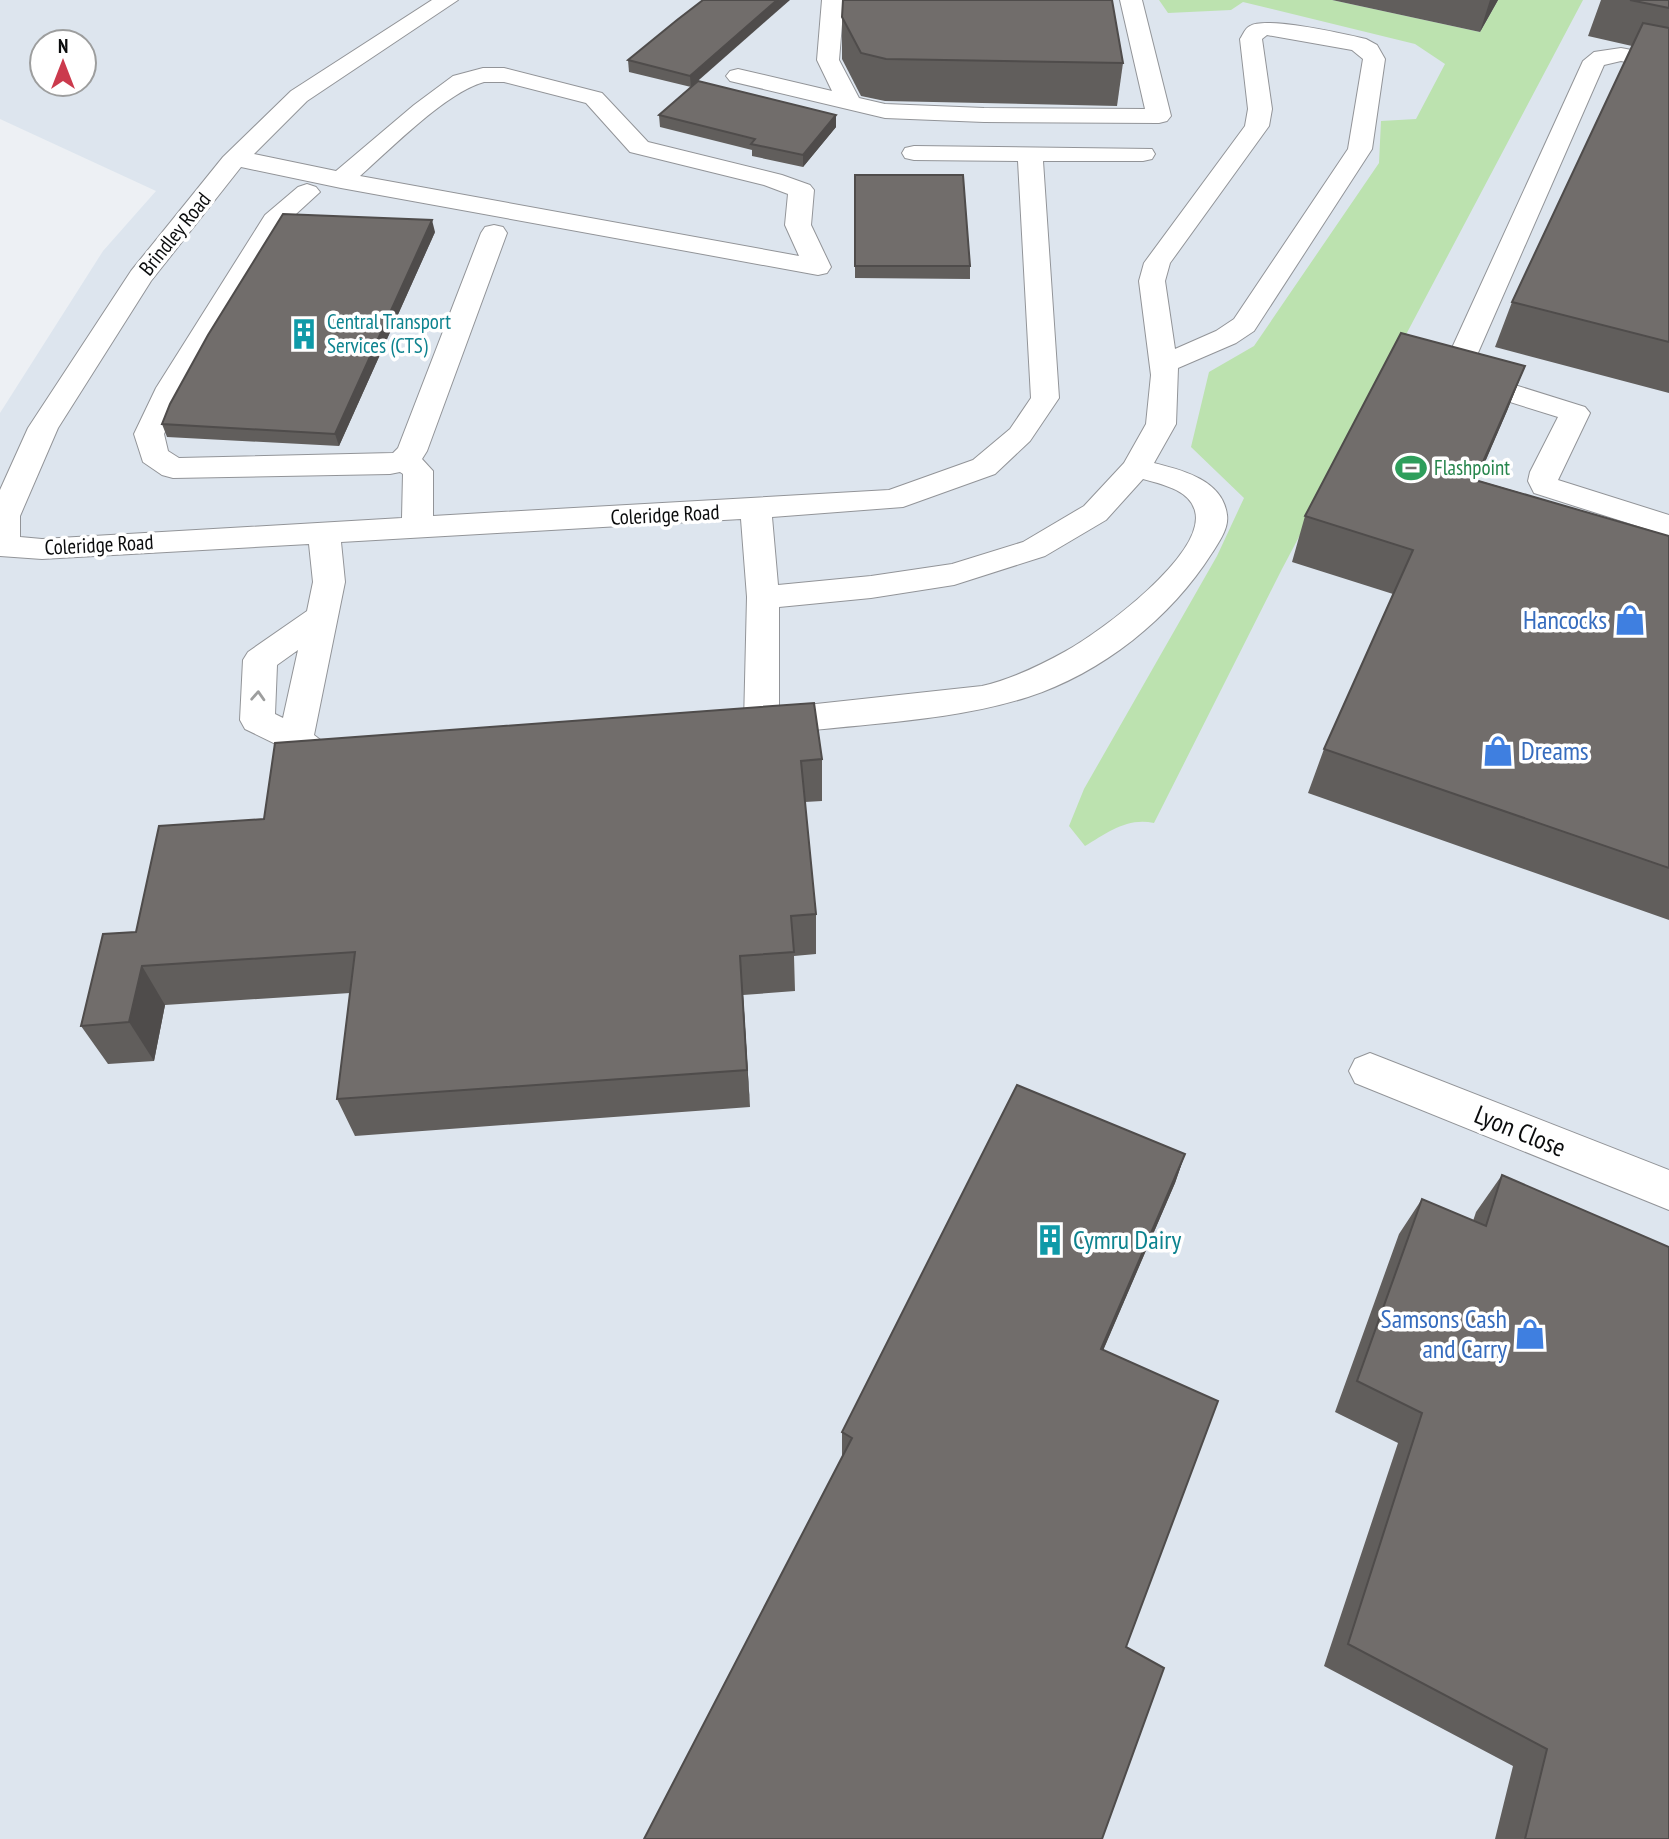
<svg xmlns="http://www.w3.org/2000/svg" width="1669" height="1839" viewBox="0 0 1669 1839" font-family="'PT Sans Narrow',sans-serif">
<rect width="100%" height="100%" fill="#edf0f4"/>
<path fill="#dde5ee" fill-rule="evenodd" d="M 0,0 L 1669,0 L 1669,1839 L 0,1839 L 0,413 L 103,251 L 156,191 L 0,119 ZM 42,42 L 84,42 L 84,84 L 42,84 Z"/>
<path fill="#bce2af" d="M 1159,0 L 1332,0 L 1480,32 L 1498,0 L 1583,0 L 1282,569 L 1154,823 C 1127,817 1107,833 1085,846 L 1069,826 L 1084,789 L 1217,556 L 1244,498 L 1191,447 L 1209,372 L 1254,346 L 1379,163 L 1381,121 L 1416,119 L 1445,64 L 1415,44 L 1243,2 L 1231,10 L 1168,13 Z"/>
<g fill="none" stroke-linecap="round" stroke-linejoin="round">
<defs>
<g id="minor">
<path d="M 432,0 L 458,0 L 307,101 L 254,154 L 336,171 L 414,105 L 453,76 L 483,68 L 504,68 L 602,93 L 648,142 L 782,175 L 810,185 L 814,190 L 811,225 L 831,267 L 827,273 L 818,275 L 341,188 L 241,167 L 151,281 L 58,428 L 20,516 L 20,537 L 42,539 L 402,518 L 403,474 L 400,472 L 390,474 L 173,478 L 162,475 L 143,462 L 134,434 L 156,388 L 265,215 L 298,187 L 307,184 L 316,187 L 320,192 L 284,225 L 184,388 L 164,434 L 168,451 L 179,458 L 393,453 L 398,448 L 481,233 L 485,227 L 494,225 L 503,227 L 507,233 L 427,451 L 422,459 L 433,471 L 433,516 L 889,490 L 973,460 L 1010,429 L 1031,398 L 1018,161 L 914,160 L 905,158 L 902,153 L 905,148 L 914,146 L 1152,149 L 1155,154 L 1152,159 L 1143,161 L 1043,161 L 1059,398 L 1030,441 L 995,474 L 903,507 L 772,517 L 778,585 L 871,576 L 952,564 L 1023,542 L 1084,506 L 1124,463 L 1146,424 L 1151,375 L 1139,281 L 1144,263 L 1245,126 L 1248,109 L 1240,39 C 1243,35 1245,28 1250,26 C 1266,16 1345,34 1366,39 L 1377,45 L 1385,59 L 1372,149 L 1254,331 L 1236,343 L 1178,368 L 1176,424 L 1154,463 C 1182,470 1223,480 1227,515 C 1229,528 1219,542 1212,553 C 1171,618 1102,673 1028,697 C 962,718 892,722 824,729 C 803,731 781,731 761,736 L 749,732 L 744,723 L 747,597 L 741,519 L 341,542 L 345,582 L 314,735 L 323,742 L 358,748 L 363,757 L 358,766 L 345,770 L 301,763 L 284,748 L 245,729 L 240,720 L 243,660 L 248,652 L 307,611 L 313,582 L 309,544 L 42,559 L 0,556 L 0,490 L 28,428 L 131,271 L 223,157 L 291,91 ZM 1267,35 L 1352,50 L 1363,59 L 1348,149 L 1234,319 L 1216,331 L 1175,349 L 1165,281 L 1170,263 L 1269,126 L 1272,109 L 1262,39 ZM 484,82 L 504,82 L 586,103 L 630,152 L 764,185 L 788,194 L 785,225 L 799,256 L 360,176 C 392,148 445,93 484,82 ZM 1143,479 C 1161,484 1190,490 1195,511 C 1207,554 1099,633 1066,651 C 1039,666 1012,679 982,686 L 779,708 L 779,607 L 871,598 L 954,585 L 1045,556 L 1106,520 ZM 298,650 L 283,718 L 275,714 L 277,665 Z"/>
<path d="M 822,0 L 844,0 L 839,60 L 859,98 L 885,104 L 984,108 L 1145,109 L 1120,0 L 1142,0 L 1171,116 L 1167,121 L 1159,123 L 984,122 L 885,118 L 730,81 L 726,76 L 730,71 L 738,69 L 832,91 L 817,60 Z"/>
<path d="M 1621,48 L 1669,57 L 1669,71 L 1621,61 L 1604,65 L 1470,371 L 1585,407 L 1590,413 L 1558,480 L 1669,515 L 1669,536 L 1534,493 L 1528,481 L 1530,472 L 1558,417 L 1449,383 L 1441,372 L 1583,61 L 1594,52 Z"/>
<path d="M 1370,1053 L 1669,1170 L 1669,1210 L 1355,1083 L 1349,1071 L 1355,1059 Z"/>
</g>
</defs>
<use href="#minor" stroke="#929498" stroke-width="2"/>
<use href="#minor" fill="#fff" fill-rule="evenodd"/>
</g>
<g fill="#615e5c">
<path d="M 703,0 L 691,87 L 629,72 L 628,60 Z"/>
<path d="M 1332,0 L 1498,0 L 1480,32 Z"/>
<path d="M 1601,0 L 1669,0 L 1669,393 L 1495,347 L 1512,302 L 1632,46 L 1588,36 Z"/>
<path d="M 842,17 L 1123,63 L 1117,106 L 885,101 L 861,96 L 842,59 Z"/>
<path d="M 659,115 L 836,127 L 803,167 L 752,156 L 752,150 L 660,127 Z"/>
<path d="M 855,175 L 970,266 L 970,279 L 855,278 Z"/>
<path d="M 435,232 L 339,446 L 167,437 L 162,424 Z"/>
<path d="M 1525,366 L 1507,411 L 1477,480 L 1669,536 L 1669,920 L 1308,793 L 1324,749 L 1393,594 L 1292,562 L 1305,516 Z"/>
<path d="M 275,743 L 822,759 L 822,801 L 805,802 L 816,914 L 816,954 L 794,956 L 795,991 L 743,995 L 750,1107 L 355,1136 L 337,1099 L 350,993 L 165,1005 L 154,1061 L 108,1064 L 81,1026 L 136,932 L 264,819 Z"/>
<path d="M 1185,1154 L 1175,1183 L 1103,1350 L 1126,1647 L 1102,1839 L 842,1455 L 842,1432 Z"/>
<path d="M 1502,1175 L 1669,1839 L 1495,1839 L 1513,1766 L 1324,1666 L 1398,1443 L 1335,1412 L 1399,1234 L 1422,1199 L 1473,1221 L 1476,1212 Z"/>
</g>
<g fill="#4f4c4b">
<path d="M 777,0 L 790,0 L 691,87 L 690,76 Z"/>
<path d="M 1490,0 L 1498,0 L 1480,32 Z"/>
<path d="M 836,115 L 836,127 L 803,167 L 803,155 Z"/>
<path d="M 432,220 L 435,232 L 339,446 L 335,434 Z"/>
<path d="M 1525,366 L 1507,411 L 1458,525 L 1475,480 Z"/>
<path d="M 740,956 L 743,995 L 750,1107 L 747,1070 Z"/>
<path d="M 142,966 L 165,1005 L 154,1061 L 129,1022 Z"/>
<path d="M 1185,1154 L 1175,1183 L 1093,1374 L 1101,1349 Z"/>
</g>
<g fill="#716d6b" stroke="#4f4c4b" stroke-width="2">
<path d="M 703,0 L 777,0 L 690,76 L 628,60 L 677,20 Z"/>
<path d="M 843,0 L 1112,0 L 1123,63 L 886,59 L 861,53 L 842,17 Z"/>
<path d="M 1630,0 L 1669,0 L 1669,8 Z"/>
<path d="M 1643,23 L 1669,28 L 1669,342 L 1512,302 Z"/>
<path d="M 698,81 L 836,115 L 803,155 L 751,144 L 755,139 L 659,115 Z"/>
<path d="M 855,175 L 963,175 L 970,266 L 855,266 Z"/>
<path d="M 283,214 L 432,220 L 335,434 L 162,424 L 170,404 L 208,335 Z"/>
<path d="M 1401,333 L 1525,366 L 1475,480 L 1669,536 L 1669,868 L 1324,749 L 1413,550 L 1305,516 Z"/>
<path d="M 814,703 L 822,759 L 801,761 L 816,914 L 791,916 L 794,952 L 740,956 L 747,1070 L 337,1099 L 355,952 L 142,966 L 129,1022 L 81,1026 L 103,934 L 136,932 L 159,826 L 264,819 L 275,743 Z"/>
<path d="M 1017,1085 L 1185,1154 L 1101,1349 L 1218,1401 L 1126,1647 L 1164,1668 L 1102,1839 L 644,1839 L 852,1438 L 842,1432 Z"/>
<path d="M 1502,1175 L 1669,1247 L 1669,1839 L 1525,1839 L 1547,1749 L 1348,1644 L 1422,1413 L 1357,1381 L 1422,1199 L 1486,1226 Z"/>
</g>
<defs><path id="oneway-chevron" d="M-2-3.5L2.5 0L-2 3.5" fill="none" stroke-width="1.6" stroke-linecap="round" stroke-linejoin="round" transform="scale(1.75)"/></defs>
<use stroke="#9d9e9e" href="#oneway-chevron" transform="translate(258 696) rotate(-87)"/>
<defs>
<symbol id="building-bare" viewBox="-9 -9 18 18"><path d="M-4-6H4V6H1V3H-1V6H-4ZM-2.5-4.3h1.7v1.8h-1.7ZM.8-4.3h1.7v1.8H.8ZM-2.5-1h1.7V.8h-1.7ZM.8-1h1.7V.8H.8Z" fill="#0f9aa8" stroke="#fff" stroke-width="2.5" paint-order="stroke"/></symbol>
<symbol id="stadium-bare" viewBox="-9 -9 18 18"><path d="M0-5a6.5 5 0 1 0 0 10a6.5 5 0 1 0 0-10ZM-3.5-1.8h7v3.6h-7Z" fill="#2e9e5b" stroke="#fff" stroke-width="2.5" paint-order="stroke"/></symbol>
<symbol id="shop-bare" viewBox="-9 -9 18 18"><path d="M-5-2.5h2.3a2.7 3.5 0 0 1 5.4 0H5L5.5 6h-11ZM-1.5-2.5h3a1.5 2.3 0 0 0-3 0Z" fill="#3f7fe0" stroke="#fff" stroke-width="2.5" paint-order="stroke"/></symbol>
</defs>
<g fill-rule="evenodd">
<use href="#building-bare" x="282" y="312" width="44" height="44"/>
<use href="#stadium-bare" x="1389" y="446" width="44" height="44"/>
<use href="#shop-bare" x="1608" y="598" width="44" height="44"/>
<use href="#shop-bare" x="1476" y="729" width="44" height="44"/>
<use href="#building-bare" x="1028" y="1218" width="44" height="44"/>
<use href="#shop-bare" x="1508" y="1312" width="44" height="44"/>
</g>
<g text-anchor="middle" stroke-width="7" stroke-linejoin="round" paint-order="stroke">
<g font-size="21" fill="#0b0c0d" stroke="#fff">
<text transform="translate(175 234) rotate(-51)" y="7">Brindley Road</text>
<text transform="translate(665 515) rotate(-3)" y="7">Coleridge Road</text>
<text transform="translate(99 545) rotate(-3)" y="7">Coleridge Road</text>
</g>
<g font-size="21" fill="#0d838f" stroke="#fff" text-anchor="start">
<text x="327" y="329">Central Transport<tspan x="327" dy="24">Services (CTS)</tspan></text>
</g>
<g font-size="21" fill="#27864d" stroke="#fff" text-anchor="start">
<text x="1434" y="475">Flashpoint</text>
</g>
<g font-size="26" fill="#366cbe" stroke="#fff" text-anchor="end">
<text x="1607" y="629">Hancocks</text>
<text x="1521" y="760" text-anchor="start">Dreams</text>
<text x="1507" y="1328">Samsons Cash<tspan x="1507" dy="30">and Carry</tspan></text>
</g>
<g font-size="26" fill="#0b0c0d" stroke="#fff">
<text transform="translate(1520 1131) rotate(22)" y="9">Lyon Close</text>
</g>
<g font-size="26" fill="#0d838f" stroke="#fff" text-anchor="start">
<text x="1073" y="1249">Cymru Dairy</text>
</g>
</g>
<g transform="translate(63 63)"><circle r="33" fill="#ffffff" stroke="#9d9e9e" stroke-width="2"/>
<path d="M0-5L12 26L0 18L-12 26Z" fill="#cb3a4d"/>
<text y="-10" font-size="19" font-weight="bold" text-anchor="middle" fill="#0b0c0d">N</text>
</g>
</svg>
